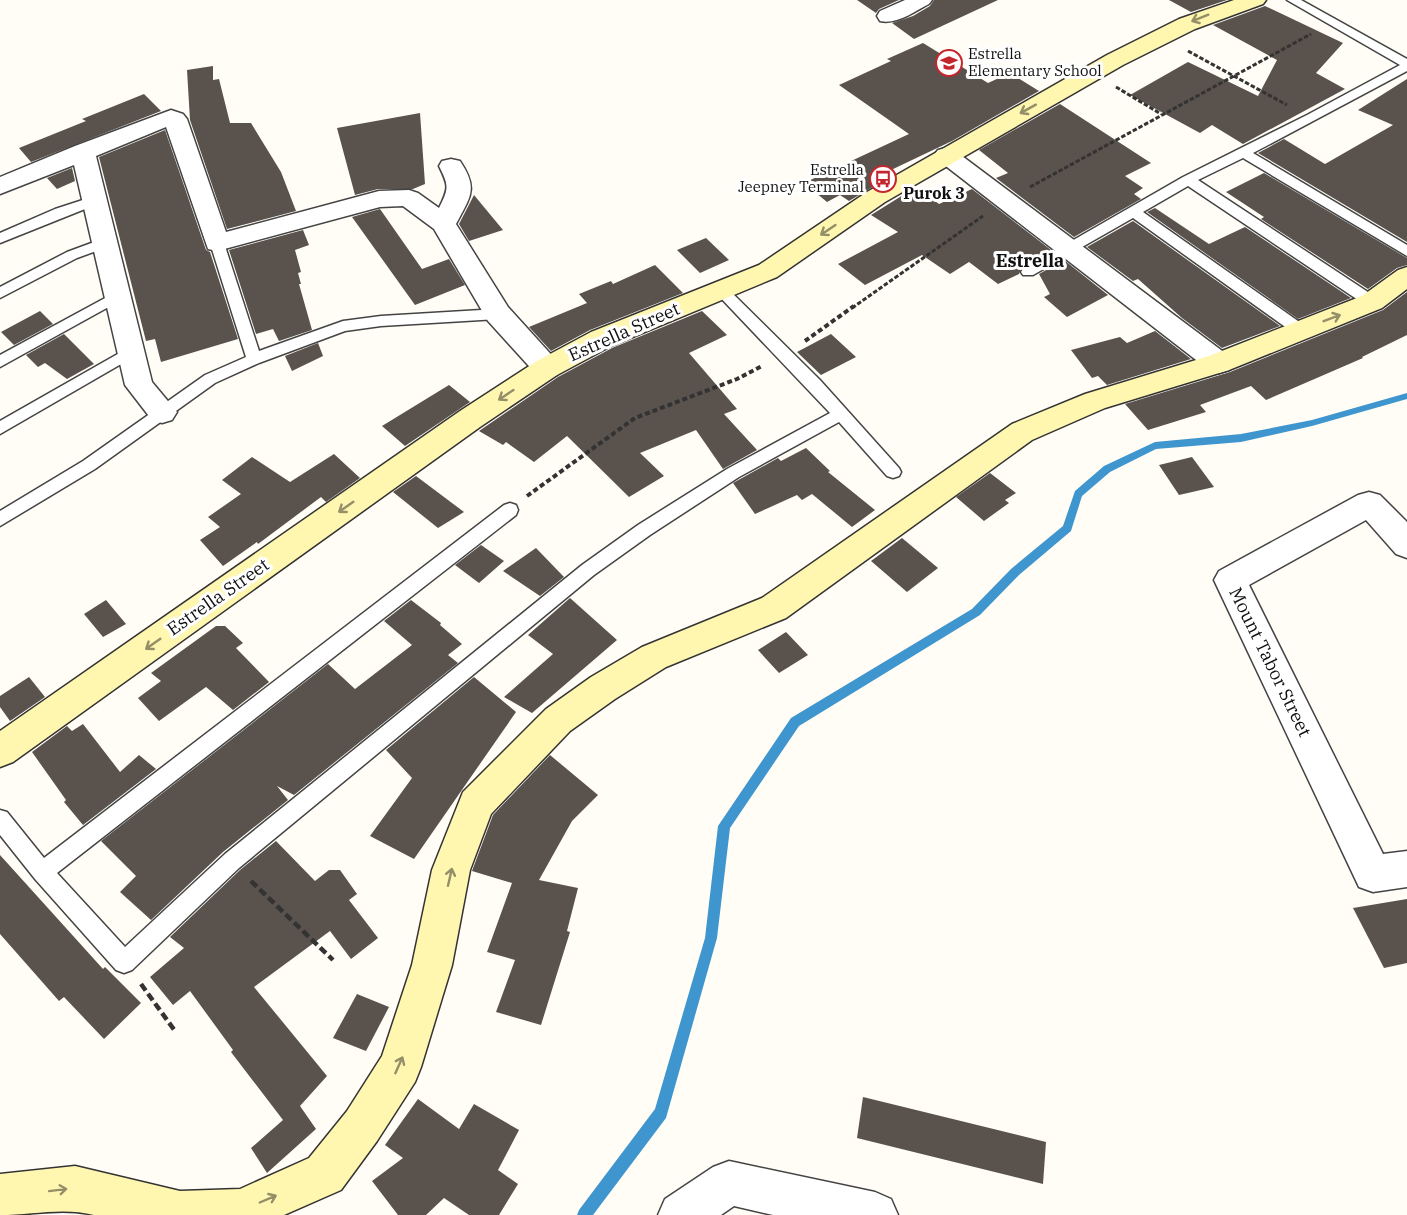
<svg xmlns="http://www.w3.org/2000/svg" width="1407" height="1215" viewBox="0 0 1407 1215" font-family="'IBM Plex Serif',serif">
<rect width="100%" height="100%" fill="#fffdf5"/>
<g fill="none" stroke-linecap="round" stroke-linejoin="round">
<path fill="#3f96cf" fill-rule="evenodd" d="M 1407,393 L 1407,399 L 1312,426 L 1241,442 L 1156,449 L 1110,472 L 1082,496 L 1071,531 L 1019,575 L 980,615 L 799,726 L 730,828 L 717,938 L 666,1118 L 593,1215 L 577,1215 L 579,1210 L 655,1109 L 705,938 L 718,826 L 791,718 L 972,609 L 1011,569 L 1063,526 L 1075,491 L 1104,466 L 1155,442 L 1241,434 L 1312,420 Z"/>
</g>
<g fill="#5a524d">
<path d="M 857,0 L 899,0 L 879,9 L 876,13 Z"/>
<path d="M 934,0 L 998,0 L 914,39 L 892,23 L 913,16 L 930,6 Z"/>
<path d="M 1169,0 L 1227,0 L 1191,12 Z"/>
<path d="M 1265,6 L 1343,43 L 1316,73 L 1345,89 L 1243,144 L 1212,125 L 1200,133 L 1130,95 L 1188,62 L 1258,96 L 1277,60 L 1213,25 Z"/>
<path d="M 923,43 L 988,83 L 1010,73 L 1039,91 L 952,141 L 891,170 L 896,173 L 849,201 L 840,195 L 827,202 L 804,183 L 909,134 L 839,85 L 891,61 L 887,59 Z"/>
<path d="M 213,66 L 213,80 L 219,79 L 230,123 L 251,123 L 281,172 L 296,211 L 227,229 L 190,120 L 187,70 Z"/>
<path d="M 1407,79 L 1407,242 L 1258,153 L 1284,139 L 1325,164 L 1393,125 L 1358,110 Z"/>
<path d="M 144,94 L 161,111 L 31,162 L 19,148 L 86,121 L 82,119 Z"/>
<path d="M 1060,104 L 1151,163 L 1125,176 L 1143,188 L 1134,194 L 1141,199 L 1074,237 L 996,178 L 1008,173 L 979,150 Z"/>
<path d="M 420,113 L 425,184 L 413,189 L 378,189 L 355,195 L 337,128 Z"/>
<path d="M 165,130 L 206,250 L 210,252 L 238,339 L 161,362 L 155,339 L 146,341 L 99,157 Z"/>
<path d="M 72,168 L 75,181 L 57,189 L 47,178 Z"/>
<path d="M 1264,173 L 1407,258 L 1407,265 L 1397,268 L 1368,289 L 1261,219 L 1264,217 L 1226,192 Z"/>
<path d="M 916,187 L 939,204 L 972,189 L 1051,250 L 1022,267 L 1019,274 L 998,284 L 969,262 L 950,274 L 922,255 L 865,285 L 838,264 L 898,232 L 871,215 Z"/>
<path d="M 474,195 L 503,230 L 469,241 L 459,224 Z"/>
<path d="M 1155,208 L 1209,244 L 1245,227 L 1351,298 L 1298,319 L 1147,212 Z"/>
<path d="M 380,209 L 422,269 L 449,259 L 465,285 L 415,305 L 352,217 Z"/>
<path d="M 1133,221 L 1280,326 L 1222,348 L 1182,318 L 1138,279 L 1133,281 L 1087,247 Z"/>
<path d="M 303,230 L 309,245 L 295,250 L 301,272 L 298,273 L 301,284 L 299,284 L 312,330 L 279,341 L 273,329 L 256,334 L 229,250 Z"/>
<path d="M 706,238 L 729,260 L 700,273 L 677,250 Z"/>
<path d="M 1064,260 L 1108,295 L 1067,317 L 1044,297 L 1050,294 L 1039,274 Z"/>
<path d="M 655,265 L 683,293 L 590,330 L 551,351 L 529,327 L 587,303 L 579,294 L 611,281 L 613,284 Z"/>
<path d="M 1407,292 L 1407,335 L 1362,357 L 1363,358 L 1266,400 L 1251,386 L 1200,405 L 1206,412 L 1148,430 L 1125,404 L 1230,372 L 1383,310 Z"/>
<path d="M 40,311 L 53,324 L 14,345 L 1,332 Z"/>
<path d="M 702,311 L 727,335 L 689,353 L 737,409 L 724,414 L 757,450 L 723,469 L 696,430 L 640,453 L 664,476 L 629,497 L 567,436 L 534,462 L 506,442 L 503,445 L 479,431 L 558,377 L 612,348 Z"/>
<path d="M 1155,331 L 1191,359 L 1107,385 L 1098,376 L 1092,378 L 1071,350 L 1120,337 L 1127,343 Z"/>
<path d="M 64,334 L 94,364 L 67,379 L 45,363 L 38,367 L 26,355 Z"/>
<path d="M 831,334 L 856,357 L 821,375 L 797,352 Z"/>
<path d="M 318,343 L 323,356 L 292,371 L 285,356 Z"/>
<path d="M 449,385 L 470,402 L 405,446 L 382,426 Z"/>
<path d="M 806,448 L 830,471 L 828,472 L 875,510 L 852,527 L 812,494 L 802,500 L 797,495 L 755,514 L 733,483 L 778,458 L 781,461 Z"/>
<path d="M 334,454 L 360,478 L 326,502 L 321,497 L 258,544 L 257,542 L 223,566 L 200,540 L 220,527 L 208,517 L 241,494 L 222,480 L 252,457 L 290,482 Z"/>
<path d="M 1192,457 L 1214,487 L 1179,495 L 1159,465 Z"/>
<path d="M 990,473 L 1016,493 L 1005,500 L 1009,503 L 984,521 L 956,497 Z"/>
<path d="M 416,476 L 464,512 L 438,528 L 393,492 Z"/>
<path d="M 902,538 L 938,568 L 907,592 L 871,561 Z"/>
<path d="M 481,545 L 504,561 L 479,583 L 455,565 Z"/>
<path d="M 536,548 L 564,577 L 540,596 L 503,571 Z"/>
<path d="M 570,598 L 617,640 L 532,713 L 504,697 L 553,654 L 528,635 Z"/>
<path d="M 106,600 L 126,624 L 103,637 L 84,614 Z"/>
<path d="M 411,600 L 441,623 L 440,625 L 462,644 L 448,655 L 458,663 L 294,795 L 277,786 L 288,800 L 223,852 L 151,920 L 120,892 L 136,876 L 101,841 L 328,664 L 355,689 L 412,645 L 384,621 Z"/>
<path d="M 216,626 L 225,626 L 243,643 L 236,648 L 269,682 L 233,710 L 206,687 L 159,721 L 138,698 L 161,681 L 151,673 Z"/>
<path d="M 786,632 L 808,655 L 779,673 L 758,650 Z"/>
<path d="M 29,677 L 45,697 L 10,721 L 0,707 L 0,696 Z"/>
<path d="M 474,677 L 516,712 L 414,859 L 370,836 L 412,778 L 386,750 Z"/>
<path d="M 83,724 L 120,772 L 139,755 L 156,769 L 83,825 L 64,802 L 66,800 L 32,752 L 67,726 L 72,731 Z"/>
<path d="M 550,755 L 598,795 L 572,821 L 539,880 L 578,888 L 567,931 L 570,932 L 541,1025 L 496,1012 L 515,960 L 487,952 L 512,883 L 472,871 L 493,815 Z"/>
<path d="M 276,841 L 315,881 L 329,870 L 340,870 L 357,894 L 349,900 L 378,938 L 351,959 L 330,931 L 254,987 L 327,1076 L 300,1106 L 316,1129 L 267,1173 L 251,1148 L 283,1120 L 231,1052 L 233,1050 L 190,991 L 173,1005 L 150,977 L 184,948 L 170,937 L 240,870 Z"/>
<path d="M 0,855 L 103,969 L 105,967 L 141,1003 L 104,1039 L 64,997 L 59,1001 L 0,934 Z"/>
<path d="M 1407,899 L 1407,963 L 1384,968 L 1353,908 Z"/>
<path d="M 357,994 L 389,1007 L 366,1051 L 333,1038 Z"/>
<path d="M 863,1097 L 1046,1142 L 1043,1184 L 857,1138 Z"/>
<path d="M 418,1099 L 459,1129 L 474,1104 L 519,1130 L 498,1170 L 518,1184 L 499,1215 L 469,1215 L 444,1198 L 426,1215 L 398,1215 L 372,1181 L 403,1158 L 385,1145 Z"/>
</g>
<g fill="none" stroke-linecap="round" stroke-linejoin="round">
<defs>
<g id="lane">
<path d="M 1287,0 L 1301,0 L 1407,59 L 1407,71 L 1253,153 L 1407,245 L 1407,256 L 1243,158 L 1198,180 L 1377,298 L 1379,302 L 1377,306 L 1367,306 L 1188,186 L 1143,212 L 1305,326 L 1307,330 L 1305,334 L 1295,334 L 1133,218 L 1033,275 L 1023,275 L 1021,272 L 1023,269 L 1183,177 L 1307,115 L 1400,65 Z"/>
<path d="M 95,196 L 102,200 L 100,203 L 0,243 L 0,233 L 55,209 Z"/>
<path d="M 105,238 L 112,243 L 110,246 L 77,258 L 0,298 L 0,287 L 67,252 Z"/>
<path d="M 217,238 L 224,243 L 259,351 L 343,321 L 381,316 L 498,309 L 505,314 L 498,319 L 381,326 L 345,331 L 259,363 L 215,383 L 95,469 L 0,526 L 0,511 L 83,461 L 205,375 L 246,357 L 210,243 Z"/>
<path d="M 721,285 L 726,287 L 820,380 L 899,468 L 901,472 L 899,476 L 893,478 L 887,476 L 839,422 L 739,477 L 650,535 L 594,575 L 239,868 L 132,970 L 124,973 L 116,970 L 35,879 L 0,835 L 0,810 L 7,812 L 44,858 L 504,505 L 510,503 L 516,505 L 518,510 L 516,515 L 57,873 L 125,947 L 225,854 L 582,565 L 638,525 L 727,469 L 830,413 L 716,293 L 714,290 Z"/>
<path d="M 118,291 L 123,293 L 125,296 L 123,299 L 0,367 L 0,355 Z"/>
<path d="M 130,347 L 135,348 L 138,352 L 135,356 L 0,434 L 0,421 Z"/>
</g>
<g id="street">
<path d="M 905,0 L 932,0 L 929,4 C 915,11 897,25 880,21 L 877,16 L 880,11 Z"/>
<path d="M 171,110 L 183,114 L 187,119 L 226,232 L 379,191 L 409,190 L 418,193 L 439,208 C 449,188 449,186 439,166 L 442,161 L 451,159 L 460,161 C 479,189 470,197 456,224 L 508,307 L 557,361 L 561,368 L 557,375 L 547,378 L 537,375 L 488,321 L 434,229 L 403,206 L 380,207 L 217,251 L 208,249 L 166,127 L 96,156 L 152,382 L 177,412 L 172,420 L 162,423 L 152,420 L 125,385 L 74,165 L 0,194 L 0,177 L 75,146 Z"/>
<path d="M 946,148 L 954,150 L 1229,356 L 1233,363 L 1229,370 L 1219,373 L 1209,370 L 938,160 L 934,155 L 938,150 Z"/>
<path d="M 1369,492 L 1380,495 L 1407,522 L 1407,558 L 1396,554 L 1366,520 L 1249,585 L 1383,854 L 1407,851 L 1407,887 L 1373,892 L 1359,887 L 1214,580 L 1219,571 L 1358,495 Z"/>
<path d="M 729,1161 L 875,1192 L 891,1199 L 898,1215 L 773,1215 L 734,1206 L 721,1215 L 658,1215 L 665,1199 L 713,1167 Z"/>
</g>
<g id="secondary">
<path d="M 1234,0 L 1266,0 L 1263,4 L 1195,29 L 1123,65 L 885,202 L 777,277 L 611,346 L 557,375 L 480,427 L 13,762 L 0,767 L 0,731 L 460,411 L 537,361 L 591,332 L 759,265 L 867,192 L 1107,55 L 1179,19 Z"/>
<path d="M 1407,267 L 1407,289 L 1382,308 L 1229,370 L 1105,408 L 1032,440 L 786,618 L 666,667 L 615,699 L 570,731 L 491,814 L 470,870 L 452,965 L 421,1067 L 415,1082 L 377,1141 L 341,1190 L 284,1215 L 94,1215 C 64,1207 31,1215 0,1215 L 0,1174 L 75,1166 L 180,1191 L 240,1189 L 309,1158 L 347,1111 L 382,1056 L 412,965 L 432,870 L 463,792 L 546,709 L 591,677 L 642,647 L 762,598 L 1012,424 L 1085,394 L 1209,356 L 1362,296 L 1398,270 Z"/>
</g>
</defs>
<use href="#lane" stroke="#444" stroke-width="3"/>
<use href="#street" stroke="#444" stroke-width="3"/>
<use href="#secondary" stroke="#333" stroke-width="3"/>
<g stroke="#333" stroke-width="3" stroke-dasharray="4.5 2" stroke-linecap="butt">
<path d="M 1188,51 L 1287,105"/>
<path d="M 1116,87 L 1161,114"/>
<path d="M 1030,187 L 1311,34"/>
<path d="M 852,308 L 983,216"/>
</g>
<g stroke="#333" stroke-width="4" stroke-dasharray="5 3" stroke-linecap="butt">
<path d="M 805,341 L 854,306"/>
<path d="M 527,496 L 635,418 L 737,379 L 762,366"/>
</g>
<g stroke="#333" stroke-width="4.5" stroke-dasharray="8 4" stroke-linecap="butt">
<path d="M 251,881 L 333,960"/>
<path d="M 141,984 L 175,1031"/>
</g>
<use href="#lane" fill="#fff" fill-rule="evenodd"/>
<use href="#street" fill="#fff" fill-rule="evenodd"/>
<use href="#secondary" fill="#fff6b0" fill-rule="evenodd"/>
</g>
<defs><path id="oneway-shaft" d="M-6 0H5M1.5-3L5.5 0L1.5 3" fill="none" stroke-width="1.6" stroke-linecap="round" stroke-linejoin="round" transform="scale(1.5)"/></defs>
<g stroke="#948f68">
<use href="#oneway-shaft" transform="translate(1200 18) rotate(158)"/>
<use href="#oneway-shaft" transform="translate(1028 109) rotate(151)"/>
<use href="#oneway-shaft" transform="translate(828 230) rotate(146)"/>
<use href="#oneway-shaft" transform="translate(1332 318) rotate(-21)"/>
<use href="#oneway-shaft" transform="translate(506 395) rotate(146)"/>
<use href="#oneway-shaft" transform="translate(346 507) rotate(145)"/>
<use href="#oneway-shaft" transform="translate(153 644) rotate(145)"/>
<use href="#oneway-shaft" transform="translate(450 877) rotate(-77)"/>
<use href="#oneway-shaft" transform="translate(399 1065) rotate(-66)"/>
<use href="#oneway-shaft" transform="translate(58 1190) rotate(-7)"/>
<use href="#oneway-shaft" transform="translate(268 1199) rotate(-23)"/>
</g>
<defs>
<symbol id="school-ring" viewBox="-11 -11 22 22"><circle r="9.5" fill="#fff" stroke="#c4262e" stroke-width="1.5"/><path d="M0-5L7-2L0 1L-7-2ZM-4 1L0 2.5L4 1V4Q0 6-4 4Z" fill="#c4262e"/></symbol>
<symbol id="bus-ring" viewBox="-11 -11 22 22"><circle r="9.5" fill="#fff" stroke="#c4262e" stroke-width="1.5"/><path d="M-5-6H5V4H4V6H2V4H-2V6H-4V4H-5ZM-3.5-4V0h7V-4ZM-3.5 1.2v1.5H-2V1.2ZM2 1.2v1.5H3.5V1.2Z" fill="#c4262e"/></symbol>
</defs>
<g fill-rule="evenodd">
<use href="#school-ring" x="934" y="48" width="30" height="30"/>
<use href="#bus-ring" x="868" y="164" width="30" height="30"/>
</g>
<g text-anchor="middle" stroke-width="6" stroke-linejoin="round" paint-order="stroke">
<g font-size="15" fill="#111" stroke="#fff" text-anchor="start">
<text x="968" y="59">Estrella<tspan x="968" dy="17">Elementary School</tspan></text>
<text x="864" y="175" text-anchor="end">Estrella<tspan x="864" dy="17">Jeepney Terminal</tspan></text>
</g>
<g font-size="16" font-weight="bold" fill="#111" stroke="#fff">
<text x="934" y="199">Purok 3</text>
</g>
<g font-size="18" font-weight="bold" fill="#111" stroke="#fff">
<text x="1030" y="267">Estrella</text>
</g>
<g font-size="18" fill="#111" stroke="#fff">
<text transform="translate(624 332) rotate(-24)" y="6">Estrella Street</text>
<text transform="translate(218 597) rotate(-35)" y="6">Estrella Street</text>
<text transform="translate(1270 662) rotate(64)" y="6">Mount Tabor Street</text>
</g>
</g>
</svg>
